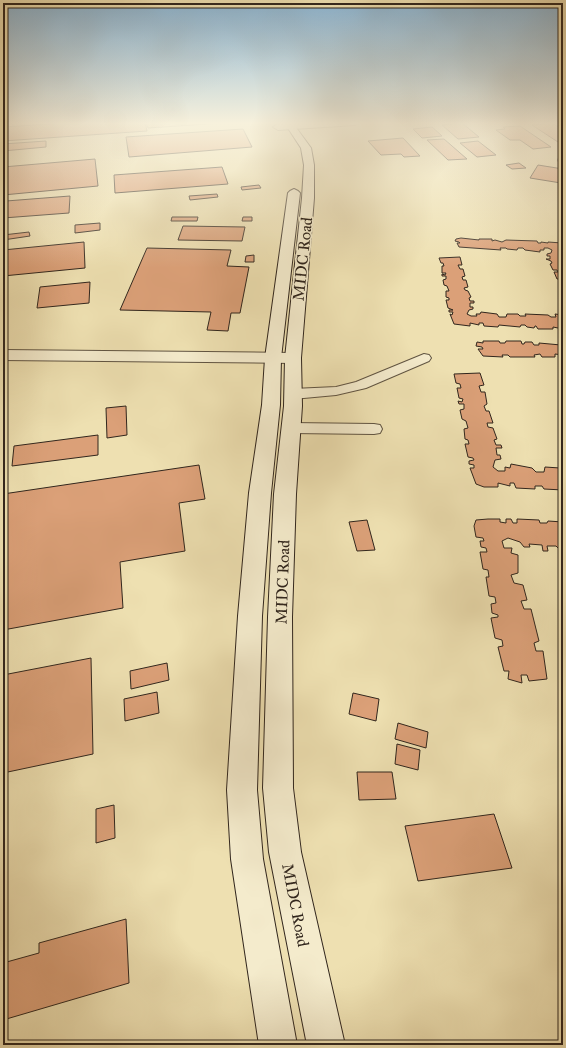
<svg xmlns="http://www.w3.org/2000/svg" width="566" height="1048" viewBox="0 0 566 1048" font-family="'IM FELL Great Primer',serif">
<rect width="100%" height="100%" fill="#eee0b1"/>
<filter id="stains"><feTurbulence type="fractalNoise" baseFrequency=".005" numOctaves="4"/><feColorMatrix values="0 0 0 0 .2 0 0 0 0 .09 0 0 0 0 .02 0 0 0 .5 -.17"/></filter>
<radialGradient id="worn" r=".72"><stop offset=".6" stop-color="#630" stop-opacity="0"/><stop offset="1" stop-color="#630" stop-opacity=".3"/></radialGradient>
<g fill="#dba078" stroke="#31261d">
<path d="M 80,122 L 145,122 L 147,131 L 3,141 L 3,127 Z"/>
<path d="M 146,122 L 237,122 L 148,128 Z"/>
<path d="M 462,123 L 479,137 L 458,139 L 442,125 Z"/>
<path d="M 552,123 L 563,130 L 563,144 L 561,144 L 532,125 Z"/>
<path d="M 520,126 L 551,147 L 533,149 L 520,140 L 510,140 L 496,130 L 505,129 L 503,127 Z"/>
<path d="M 432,127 L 442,136 L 422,138 L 413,129 Z"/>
<path d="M 243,129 L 252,147 L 129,157 L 126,137 Z"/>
<path d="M 403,138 L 420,156 L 404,157 L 401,154 L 381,155 L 368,141 Z"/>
<path d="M 444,139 L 467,159 L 448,160 L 427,140 Z"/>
<path d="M 46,141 L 46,147 L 3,151 L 3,144 Z"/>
<path d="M 478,141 L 496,155 L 477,157 L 460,143 Z"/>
<path d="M 95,159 L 98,186 L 3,195 L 3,167 Z"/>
<path d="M 519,163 L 526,168 L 512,169 L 506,165 Z"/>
<path d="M 538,165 L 563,169 L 561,183 L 530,178 Z"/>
<path d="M 222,167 L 228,184 L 115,193 L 114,175 Z"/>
<path d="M 259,185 L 261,188 L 242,190 L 241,187 Z"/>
<path d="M 217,194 L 218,197 L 190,200 L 189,196 Z"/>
<path d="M 70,196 L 69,213 L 3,218 L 6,201 Z"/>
<path d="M 172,217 L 198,217 L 197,221 L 171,221 Z"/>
<path d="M 243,217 L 252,217 L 252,221 L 242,221 Z"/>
<path d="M 100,223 L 100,230 L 75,233 L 75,225 Z"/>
<path d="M 183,226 L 245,227 L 242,241 L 178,240 Z"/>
<path d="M 29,232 L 30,236 L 3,240 L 3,235 Z"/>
<path d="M 461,238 L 479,240 L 479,239 L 492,239 L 492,241 L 495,240 L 502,242 L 506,240 L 537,241 L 538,243 L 541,243 L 541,242 L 548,243 L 548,242 L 562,243 L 563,291 L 559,284 L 561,283 L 559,279 L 557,279 L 554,272 L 558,272 L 557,270 L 553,270 L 550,264 L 552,263 L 551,261 L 546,259 L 550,259 L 550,256 L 547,256 L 547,254 L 551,253 L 552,250 L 548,248 L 544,248 L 544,250 L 540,250 L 540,252 L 525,250 L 523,248 L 518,248 L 517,250 L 507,249 L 506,248 L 500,248 L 501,250 L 459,247 L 457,243 L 460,243 L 459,242 L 455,241 L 456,239 Z"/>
<path d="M 84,242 L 85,268 L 3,276 L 3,250 Z"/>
<path d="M 147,248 L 231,250 L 227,266 L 249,267 L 240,313 L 231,313 L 228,331 L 207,330 L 211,312 L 120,310 Z"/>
<path d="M 254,255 L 254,262 L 245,262 L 246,256 Z"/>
<path d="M 460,257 L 462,265 L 458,265 L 460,269 L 463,269 L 465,276 L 462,277 L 463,280 L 466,280 L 468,287 L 464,288 L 465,290 L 468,291 L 471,297 L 469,298 L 470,301 L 474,301 L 474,303 L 470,303 L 470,307 L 473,307 L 473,309 L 469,310 L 467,314 L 471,316 L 477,316 L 476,314 L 480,314 L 481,312 L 497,314 L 499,317 L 506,317 L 507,314 L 518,314 L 520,316 L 526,316 L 525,314 L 548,315 L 551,317 L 556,317 L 555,314 L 563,315 L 563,329 L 553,327 L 553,329 L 538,329 L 536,326 L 535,326 L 534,328 L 527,327 L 525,325 L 521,325 L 520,327 L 499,325 L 498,327 L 484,326 L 483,323 L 479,323 L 479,325 L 470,323 L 470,326 L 454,324 L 450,314 L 452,315 L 453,312 L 449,312 L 449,310 L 453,310 L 448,308 L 446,300 L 449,300 L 449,298 L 446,297 L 446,291 L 449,291 L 447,286 L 444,285 L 443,280 L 446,279 L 446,276 L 442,276 L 442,274 L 445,275 L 446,273 L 442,273 L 442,266 L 444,266 L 443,263 L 441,263 L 439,258 Z"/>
<path d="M 90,282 L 89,303 L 37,308 L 40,287 Z"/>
<path d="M 483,341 L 499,341 L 500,343 L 505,343 L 506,341 L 521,341 L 522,344 L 524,344 L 525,342 L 532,342 L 534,345 L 539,345 L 539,343 L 561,345 L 561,343 L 563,343 L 563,355 L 555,354 L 555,357 L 542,357 L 540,354 L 534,355 L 535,357 L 510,357 L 508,355 L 502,355 L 503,357 L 483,356 L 478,349 L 483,349 L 482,347 L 476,346 L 477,342 L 483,343 Z"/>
<path d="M 480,373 L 484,385 L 479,386 L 481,392 L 485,392 L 487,404 L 484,406 L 486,411 L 489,411 L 493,423 L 487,423 L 488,427 L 493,428 L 497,439 L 494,440 L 496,445 L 501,445 L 502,448 L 496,448 L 497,455 L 500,455 L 501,459 L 495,460 L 493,467 L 498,471 L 505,471 L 505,467 L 510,468 L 511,464 L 532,468 L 536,472 L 544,472 L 545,467 L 560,468 L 563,471 L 563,490 L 544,489 L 542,486 L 535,486 L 535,489 L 516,488 L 514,483 L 510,483 L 510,486 L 498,483 L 498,487 L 484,487 L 476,484 L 470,468 L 474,468 L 474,465 L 469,464 L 469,461 L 474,460 L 473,458 L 468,457 L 465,444 L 469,444 L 468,440 L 465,439 L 464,429 L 468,428 L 466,421 L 462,419 L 460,410 L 464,409 L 464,404 L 459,404 L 458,401 L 462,402 L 463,399 L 459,398 L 457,388 L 461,388 L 460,384 L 456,383 L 454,374 Z"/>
<path d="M 126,406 L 127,435 L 107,438 L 106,408 Z"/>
<path d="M 98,435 L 98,455 L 12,466 L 14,446 Z"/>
<path d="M 199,465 L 205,499 L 179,503 L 185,551 L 120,562 L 123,608 L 3,630 L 3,494 Z"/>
<path d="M 488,519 L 500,519 L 500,522 L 506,523 L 506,519 L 511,519 L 513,523 L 517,523 L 517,519 L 539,520 L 540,523 L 547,523 L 548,521 L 563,522 L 563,549 L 559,549 L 556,546 L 547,546 L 548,551 L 543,551 L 542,545 L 529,544 L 530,547 L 524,547 L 520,542 L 508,538 L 502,541 L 504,548 L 512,548 L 511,553 L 518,555 L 518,573 L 511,575 L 514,583 L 523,585 L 527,600 L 521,601 L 524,609 L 531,609 L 539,641 L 534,643 L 536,651 L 543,651 L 547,679 L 529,681 L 527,675 L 521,675 L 522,683 L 508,679 L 509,671 L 504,671 L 498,647 L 503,646 L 502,640 L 495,638 L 491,618 L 498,617 L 498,615 L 492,613 L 491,604 L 496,603 L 495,597 L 489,596 L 486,577 L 489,577 L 488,570 L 483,569 L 480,552 L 487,552 L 486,548 L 481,547 L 480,541 L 484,541 L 483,538 L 476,537 L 474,526 L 476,520 Z"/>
<path d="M 367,520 L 375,550 L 357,551 L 349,522 Z"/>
<path d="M 91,658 L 93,754 L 3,773 L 3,675 Z"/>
<path d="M 167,663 L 169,680 L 131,689 L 130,671 Z"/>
<path d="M 157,692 L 159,713 L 125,721 L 124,699 Z"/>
<path d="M 353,693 L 379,699 L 376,721 L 349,714 Z"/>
<path d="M 398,723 L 428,732 L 426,748 L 395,739 Z"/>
<path d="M 397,744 L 420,750 L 418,770 L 395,764 Z"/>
<path d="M 357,772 L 392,772 L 396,799 L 359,800 Z"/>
<path d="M 114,805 L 115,838 L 96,843 L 96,809 Z"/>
<path d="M 494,814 L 512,868 L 418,881 L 405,826 Z"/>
<path d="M 126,919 L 129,983 L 3,1020 L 3,963 L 39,953 L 39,943 Z"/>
</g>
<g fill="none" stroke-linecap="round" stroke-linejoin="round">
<defs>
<g id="minor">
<path d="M 563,157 L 563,163 L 559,162 L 558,160 L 559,158 Z"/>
<path d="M 424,354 L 429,355 L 431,358 L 429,361 L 366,388 L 336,395 L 293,399 L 288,397 L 286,394 L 288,391 L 293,389 L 336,387 L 356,382 Z"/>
<path d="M 291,423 L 374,424 L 380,425 L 382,429 L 380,433 L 374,434 L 291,433 L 285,432 L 283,428 L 285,424 Z"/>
</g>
<g id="tertiary">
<path d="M 317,122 L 360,122 L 355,125 L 278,130 L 273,127 L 278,124 Z"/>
<path d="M 3,350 L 293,353 L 299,354 L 301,358 L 299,362 L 293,363 L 3,360 Z"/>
</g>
<g id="secondary">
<path d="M 284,122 L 292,122 L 311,148 L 314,165 L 314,198 L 301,358 L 302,406 L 296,494 L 292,617 L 293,788 L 301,852 L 345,1045 L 307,1045 L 269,852 L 263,788 L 268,617 L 274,494 L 284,406 L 285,358 L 302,198 L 304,165 L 301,148 Z"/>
<path d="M 294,189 L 298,191 L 300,193 L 281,358 L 280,405 L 271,493 L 262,616 L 257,790 L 263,859 L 297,1045 L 259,1045 L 231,859 L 227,790 L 238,616 L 249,493 L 262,405 L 265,358 L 288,193 L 290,191 Z"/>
</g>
</defs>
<use href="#minor" stroke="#605442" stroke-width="2"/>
<use href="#tertiary" stroke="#605442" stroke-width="2"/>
<use href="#secondary" stroke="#31261d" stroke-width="2"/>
<use href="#minor" fill="#f4ebcc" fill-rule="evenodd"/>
<use href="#tertiary" fill="#f4ebcc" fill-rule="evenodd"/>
<use href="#secondary" fill="#f4ebcc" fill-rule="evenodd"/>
</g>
<linearGradient id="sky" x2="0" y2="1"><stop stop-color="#8bb6d5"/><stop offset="0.46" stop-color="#f7f1dc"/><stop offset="1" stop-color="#f7f1dc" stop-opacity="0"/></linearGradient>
<rect width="566" height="268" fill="url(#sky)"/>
<g text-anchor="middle" stroke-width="3.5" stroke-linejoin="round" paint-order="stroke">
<g font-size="16" fill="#31261d" stroke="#f4ebcc">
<text transform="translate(302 259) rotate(-84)" y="6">MIDC Road</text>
<text transform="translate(282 582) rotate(-88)" y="6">MIDC Road</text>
<text transform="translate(296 905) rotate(79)" y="6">MIDC Road</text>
</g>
</g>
<rect width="566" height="1048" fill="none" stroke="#eee0b1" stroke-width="16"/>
<rect x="4" y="4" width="558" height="1040" fill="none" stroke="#31261d" stroke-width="2"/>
<rect x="8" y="8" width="550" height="1032" fill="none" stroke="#31261d"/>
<rect width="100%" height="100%" filter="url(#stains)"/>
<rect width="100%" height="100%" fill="url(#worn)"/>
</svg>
